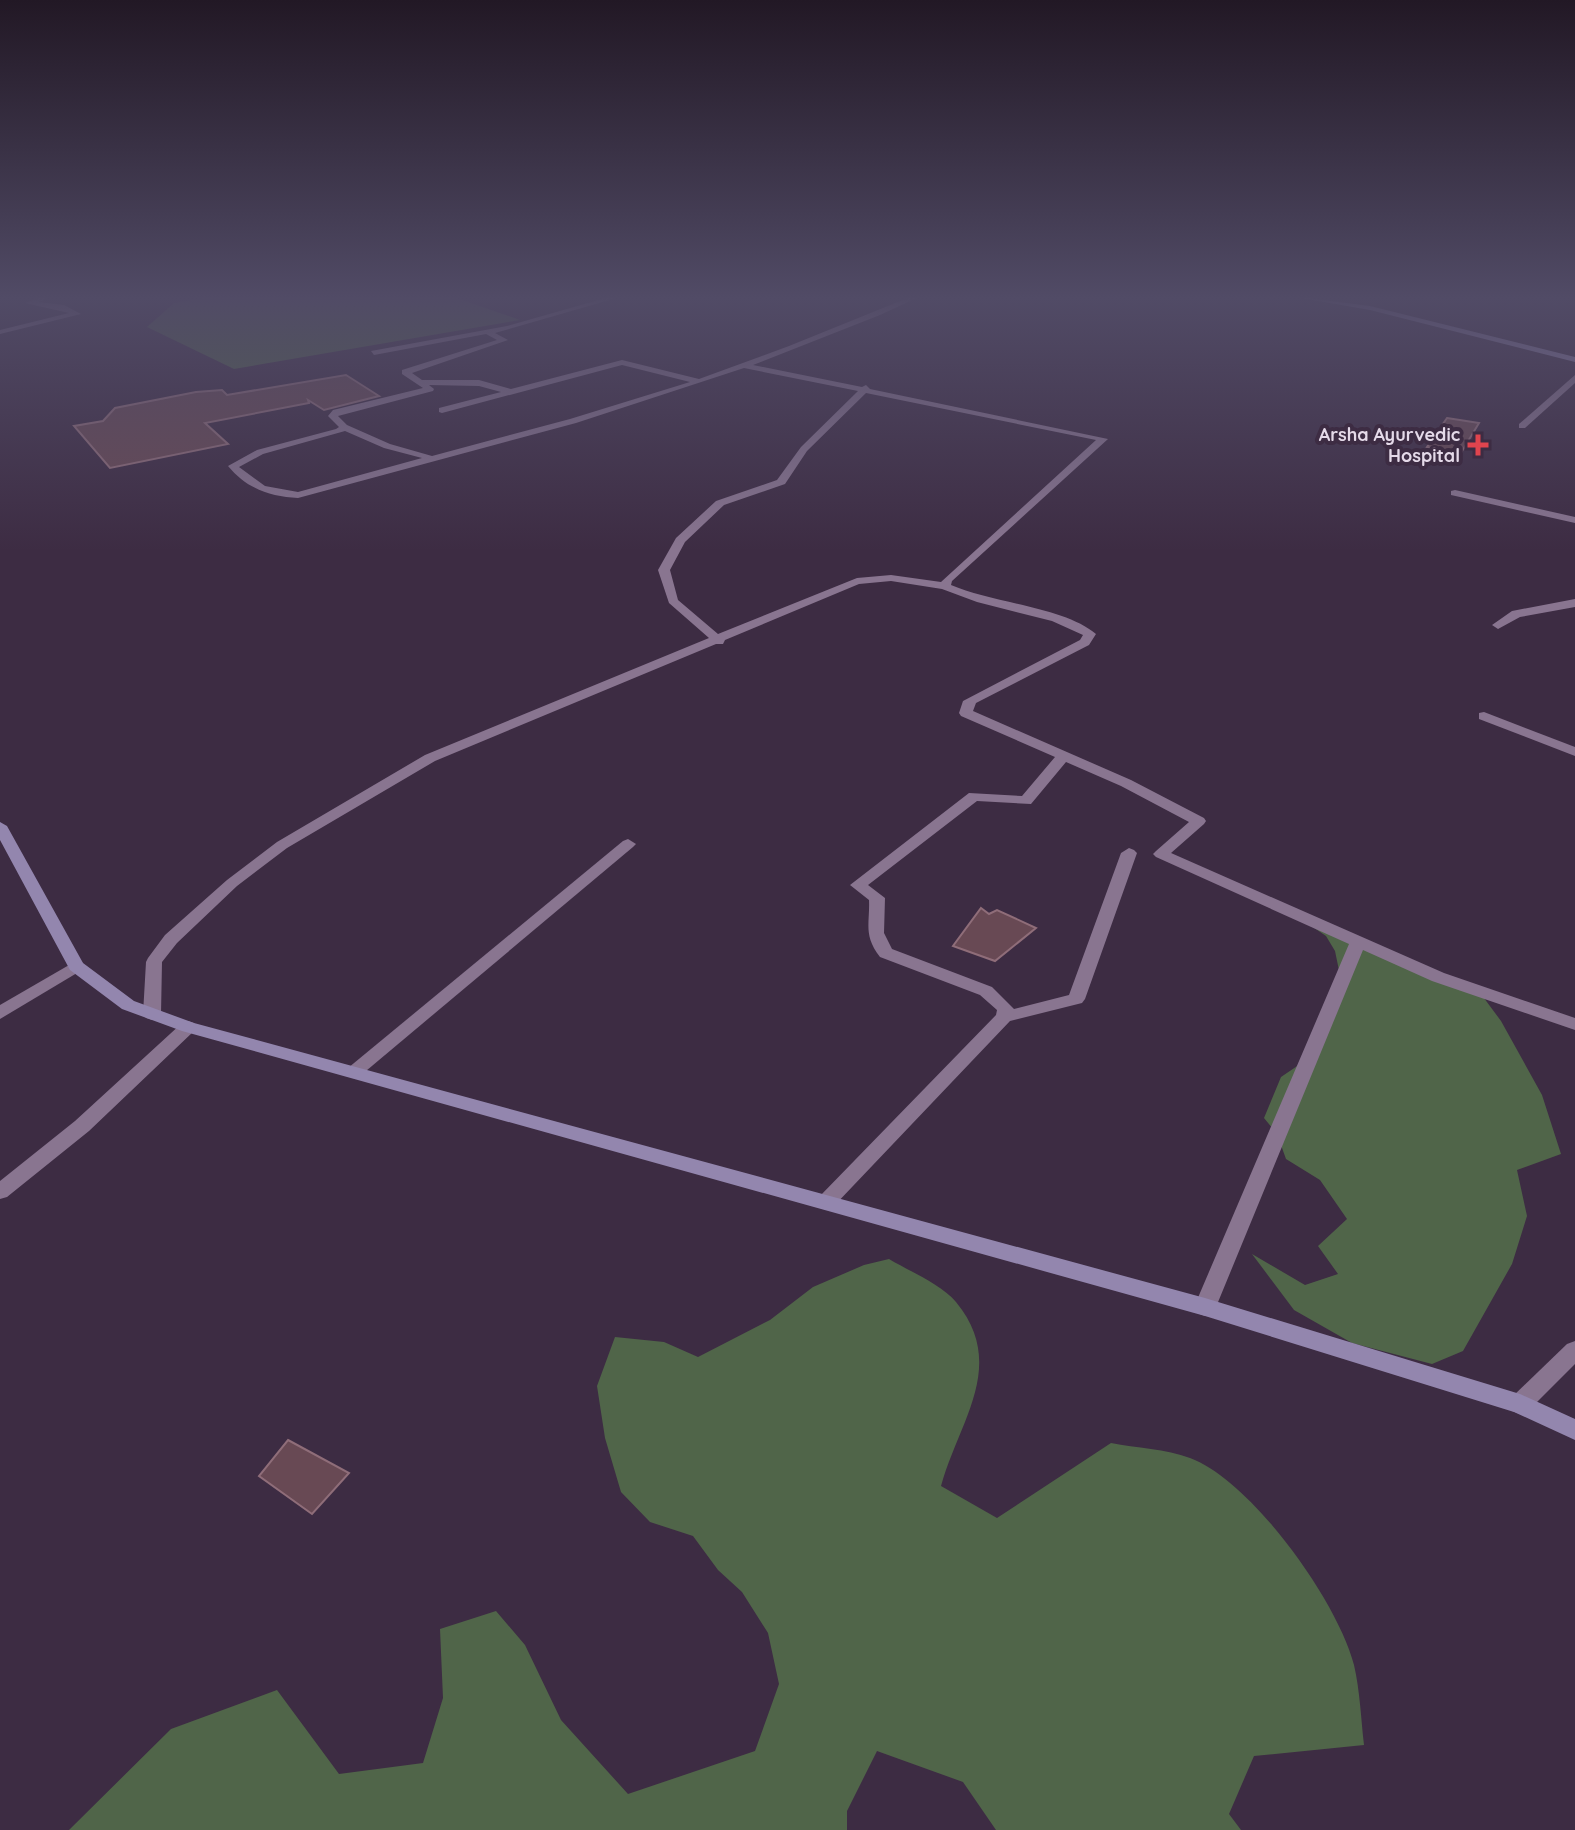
<svg xmlns="http://www.w3.org/2000/svg" width="1575" height="1830" viewBox="0 0 1575 1830" font-family="Quicksand,sans-serif">
<rect width="100%" height="100%" fill="#3d2c43"/>
<g fill="#506549">
<path d="M 222,295 L 448,295 L 520,320 L 234,369 L 147,327 L 174,303 Z"/>
<path d="M 1304,921 L 1481,994 L 1501,1021 L 1542,1095 L 1561,1154 L 1517,1170 L 1527,1216 L 1512,1264 L 1463,1351 L 1432,1364 L 1352,1343 L 1294,1310 L 1252,1254 L 1305,1285 L 1338,1274 L 1318,1246 L 1347,1219 L 1320,1180 L 1286,1159 L 1277,1134 L 1264,1118 L 1281,1077 L 1312,1056 L 1341,980 L 1335,951 L 1326,936 Z"/>
<path d="M 889,1259 C 909,1271 941,1284 956,1302 C 1008,1365 959,1421 941,1486 L 997,1518 L 1111,1443 C 1136,1448 1166,1449 1190,1458 C 1252,1481 1338,1602 1354,1665 C 1360,1691 1361,1719 1364,1745 L 1254,1756 L 1229,1814 L 1241,1830 L 996,1830 L 963,1782 L 877,1751 L 847,1811 L 847,1830 L 69,1830 L 171,1729 L 277,1690 L 339,1774 L 423,1763 L 443,1698 L 440,1629 L 496,1611 L 525,1645 L 561,1720 L 628,1794 L 755,1751 L 779,1684 L 768,1633 L 742,1592 L 718,1570 L 693,1536 L 650,1522 L 621,1492 L 605,1438 L 597,1386 L 615,1337 L 664,1342 L 698,1357 L 770,1320 L 813,1287 L 864,1265 Z"/>
</g>
<g fill="#684954" stroke="#8f6d79" stroke-width="2">
<path d="M 346,375 L 379,396 L 324,410 L 308,400 L 309,403 L 205,423 L 228,444 L 110,468 L 74,426 L 103,421 L 115,408 L 196,392 L 222,390 L 227,395 Z"/>
<path d="M 1447,418 L 1479,423 L 1461,453 L 1427,447 Z"/>
<path d="M 981,908 L 989,914 L 997,910 L 1036,928 L 995,961 L 953,946 Z"/>
<path d="M 288,1440 L 349,1473 L 312,1514 L 259,1476 Z"/>
</g>
<g fill="none" stroke-linecap="round" stroke-linejoin="round">
<g fill="#897590" fill-rule="evenodd">
<path d="M 45,295 L 55,295 L 39,302 L 64,305 L 81,314 L 0,334 L 0,330 L 69,313 L 25,303 Z"/>
<path d="M 616,295 L 627,295 L 495,333 L 508,340 L 412,373 L 422,380 L 479,380 L 511,389 L 622,360 L 699,379 L 789,346 L 915,295 L 923,295 L 880,315 L 753,365 L 862,387 L 866,385 L 870,389 L 1108,439 L 952,581 L 951,585 C 992,603 1065,607 1096,634 L 1089,645 L 976,703 L 973,711 L 1131,780 L 1204,818 L 1206,821 L 1204,824 L 1171,853 L 1444,973 L 1575,1018 L 1575,1030 L 1432,981 L 1363,950 L 1216,1307 L 1213,1313 L 1205,1316 L 1197,1313 L 1194,1307 L 1349,944 L 1156,857 L 1153,854 L 1156,851 L 1189,822 L 1121,786 L 1066,762 L 1031,804 L 977,801 L 868,885 L 885,898 L 884,933 L 892,949 L 992,987 L 1014,1009 L 1069,995 L 1121,853 L 1129,848 L 1134,850 L 1137,853 L 1085,999 L 1082,1003 L 1010,1021 L 833,1207 L 826,1210 L 819,1207 L 816,1202 L 819,1197 L 996,1015 L 997,1010 L 980,995 L 880,957 C 863,935 870,924 869,900 L 850,885 L 969,793 L 1022,796 L 1055,757 L 961,716 L 959,713 L 963,701 L 1080,640 L 1083,635 L 1052,621 L 977,602 L 942,589 L 891,581 L 859,584 L 725,640 L 723,644 L 716,644 L 435,761 L 287,848 L 237,886 L 177,943 L 162,962 L 161,1014 L 152,1020 L 146,1018 L 143,1014 L 146,962 L 148,958 L 165,935 L 227,880 L 277,842 L 425,755 L 709,638 L 669,603 L 658,570 L 676,538 L 716,501 L 777,480 L 801,447 L 858,391 L 744,368 L 576,423 L 298,498 C 270,497 246,488 228,466 L 257,450 L 336,429 L 339,427 L 328,416 L 333,410 L 423,388 L 402,374 L 402,370 L 497,340 L 486,334 L 374,355 L 371,351 L 507,326 ZM 622,365 L 690,382 L 570,419 L 432,456 L 390,444 L 347,425 L 338,416 L 433,391 L 434,389 L 429,385 L 479,386 L 501,392 L 439,408 L 439,412 L 442,413 ZM 866,393 L 1096,440 L 941,582 L 891,575 L 857,578 L 718,634 L 678,600 L 670,570 L 685,542 L 724,505 L 785,484 L 807,451 ZM 345,431 L 384,448 L 422,458 L 298,492 L 265,486 L 239,467 L 263,454 Z"/>
<path d="M 1575,375 L 1575,383 L 1525,428 L 1519,428 L 1519,424 Z"/>
<path d="M 1455,490 L 1575,517 L 1575,523 L 1451,495 L 1451,491 Z"/>
<path d="M 1575,599 L 1575,607 L 1520,617 L 1498,629 L 1492,625 L 1512,611 Z"/>
<path d="M 1484,712 L 1575,747 L 1575,756 L 1479,719 L 1479,713 Z"/>
<path d="M 628,839 L 636,844 L 633,847 L 360,1076 L 348,1076 L 345,1072 L 348,1068 L 623,841 Z"/>
<path d="M 76,961 L 82,962 L 84,966 L 82,970 L 0,1019 L 0,1005 Z"/>
<path d="M 188,1021 L 194,1023 L 197,1027 L 194,1031 L 89,1131 L 7,1197 L 0,1199 L 0,1181 L 75,1121 L 182,1023 Z"/>
<path d="M 1575,1341 L 1575,1364 L 1528,1411 L 1520,1414 L 1512,1411 L 1509,1404 L 1512,1397 L 1567,1344 Z"/>
</g>
<g fill="#9386ae" fill-rule="evenodd">
<path d="M 1284,295 L 1370,306 L 1575,357 L 1575,362 L 1370,310 Z"/>
<path d="M 0,822 L 7,826 L 83,963 L 134,1001 L 194,1023 L 1205,1298 L 1520,1394 L 1575,1419 L 1575,1440 L 1514,1412 L 1205,1316 L 182,1031 L 122,1009 L 70,970 L 0,840 Z"/>
</g>
</g>
<linearGradient id="sky" x2="0" y2="1"><stop stop-color="#221825"/><stop offset="0.54" stop-color="#514b66"/><stop offset="1" stop-color="#514b66" stop-opacity="0"/></linearGradient>
<rect width="1575" height="551" fill="url(#sky)"/>
<path fill="#e0444e" stroke="#3d2c43" stroke-width="3" d="M1474 433h8v8h8v8h-8v8h-8v-8h-8v-8h8z"/>
<g text-anchor="middle" stroke-width="8" stroke-linejoin="round" paint-order="stroke">
<g font-size="18" font-weight="bold" fill="#e5dae9" stroke="#3d2c43" text-anchor="end">
<text x="1460" y="441">Arsha Ayurvedic<tspan x="1460" dy="21">Hospital</tspan></text>
</g>
</g>
</svg>
